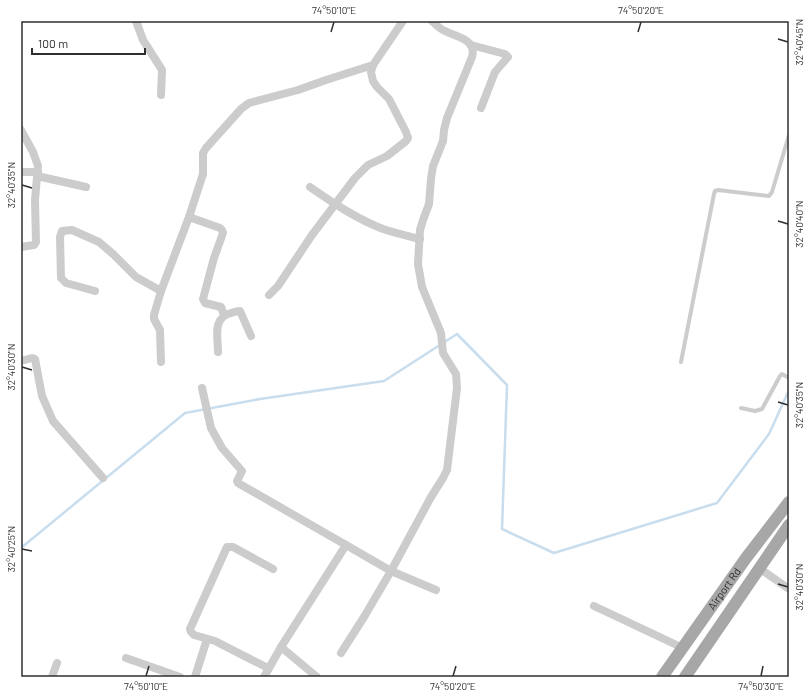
<svg xmlns="http://www.w3.org/2000/svg" width="810" height="698" viewBox="0 0 810 698" font-family="Barlow,sans-serif">
<rect width="100%" height="100%" fill="#fff"/>
<g fill="none" stroke-linecap="round" stroke-linejoin="round">
<path stroke="#c8ddee" stroke-width="2.5" d="M 21,548 L 185,413 L 260,399 L 384,381 L 457,334 L 507,385 L 502,529 L 554,553 L 717,503 L 769,434 L 789,390"/>
<g stroke="#ccc" stroke-width="4">
<path d="M 681,362 L 714,194 L 715,191 L 718,190 L 769,196 L 772,192 L 789,135"/>
<path d="M 741,408 L 755,411 L 762,409 L 780,376 L 782,374 L 789,378"/>
</g>
<g stroke="#ccc" stroke-width="8">
<path d="M 136,21 L 143,40 L 162,70 L 161,95"/>
<path d="M 471,45 L 505,54 L 508,57 L 495,72 L 481,108"/>
<path d="M 21,130 L 33,152 L 38,166 L 35,200 L 36,242 L 34,245 L 21,247"/>
<path d="M 21,172 L 38,172"/>
<path d="M 37,176 L 86,187"/>
<path d="M 310,187 C 333,203 357,219 383,229 C 395,233 408,236 420,239"/>
<path d="M 189,217 L 203,174 L 203,153 L 206,148 L 241,109 L 249,103 L 298,90 L 326,80 L 373,65"/>
<path d="M 95,291 L 66,283 L 61,278 L 60,237 L 62,231 L 72,230 L 99,242 L 113,254 L 136,277 L 161,291"/>
<path d="M 269,295 L 278,286 L 312,235 L 355,178 L 368,165 L 387,156 L 406,141 L 408,138 L 406,132 L 389,99 L 377,87 L 373,81 L 371,72 L 373,65 L 403,21"/>
<path d="M 218,352 C 218,336 212,318 231,313 C 234,312 237,311 240,311 L 251,336"/>
<path d="M 21,361 L 32,358 L 35,359 L 42,396 L 53,421 L 103,478"/>
<path d="M 161,362 L 160,330 L 154,319 L 154,315 L 161,291 L 189,217 L 220,228 L 222,230 L 223,233 L 214,258 L 203,299 L 205,303 L 221,307 L 224,315"/>
<path d="M 202,388 L 211,428 L 222,448 L 242,471 L 237,481 L 238,483 L 346,545 L 281,647 L 264,677"/>
<path d="M 346,545 L 391,571 L 436,590"/>
<path d="M 759,568 L 789,589"/>
<path d="M 594,606 L 683,648"/>
<path d="M 281,647 L 317,677"/>
<path d="M 341,653 L 364,617 L 391,571 L 431,497 L 443,478 L 447,470 L 457,388 L 456,374 L 443,353 L 441,333 L 422,287 L 418,264 L 420,230 L 423,220 L 429,204 L 431,179 L 433,166 L 443,141 L 444,130 L 447,118 L 472,57 C 477,39 456,37 445,31 C 440,29 436,25 432,21"/>
<path d="M 126,658 L 180,677"/>
<path d="M 268,668 L 215,641 L 194,635 L 191,632 L 190,629 L 227,547 L 233,547 L 273,569"/>
<path d="M 52,677 L 57,663"/>
<path d="M 195,677 L 207,639"/>
</g>
<g stroke="#a7a7a7" stroke-width="12">
<path id="s1" d="M 662,677 L 746,558 L 789,502"/>
<path d="M 685,677 L 789,525"/>
</g>
</g>
<path fill="none" stroke="#2f2f2f" stroke-width="1.5" d="M 331,32 L 334,22M 638,32 L 641,22M 778,39 L 788,42M 22,185 L 32,188M 778,221 L 788,224M 22,367 L 32,370M 778,402 L 788,405M 22,549 L 32,551M 778,584 L 788,587M 146,676 L 149,666M 453,676 L 456,666M 761,676 L 763,666"/>
<g text-anchor="middle" stroke-width="4" stroke-linejoin="round" paint-order="stroke">
<g font-size="11" fill="#2f2f2f" stroke="#fff">
<text dy="4" stroke="none"><textPath href="#s1" startOffset="108">Airport Rd</textPath></text>
</g>
</g>
<rect width="810" height="698" fill="none" stroke="#ffffff" stroke-width="44"/>
<path d="M32 48v6h113v-6" fill="none" stroke="#2f2f2f" stroke-width="2"/>
<text x="38" y="48" font-size="12" fill="#2f2f2f" stroke="#ffffff" stroke-width="3" paint-order="stroke">100 m</text>
<rect x="22" y="22" width="766" height="654" fill="none" stroke="#2f2f2f" stroke-width="1.5"/>
<g font-size="10" text-anchor="middle" fill="#2f2f2f">
<text x="334" y="14">74°50'10"E</text>
<text x="641" y="14">74°50'20"E</text>
<text transform="translate(799 42) rotate(-90)" y="4">32°40'45"N</text>
<text transform="translate(11 185) rotate(-90)" y="4">32°40'35"N</text>
<text transform="translate(799 224) rotate(-90)" y="4">32°40'40"N</text>
<text transform="translate(11 367) rotate(-90)" y="4">32°40'30"N</text>
<text transform="translate(799 405) rotate(-90)" y="4">32°40'35"N</text>
<text transform="translate(11 549) rotate(-90)" y="4">32°40'25"N</text>
<text transform="translate(799 587) rotate(-90)" y="4">32°40'30"N</text>
<text x="146" y="690">74°50'10"E</text>
<text x="453" y="690">74°50'20"E</text>
<text x="761" y="690">74°50'30"E</text>
</g>
</svg>
